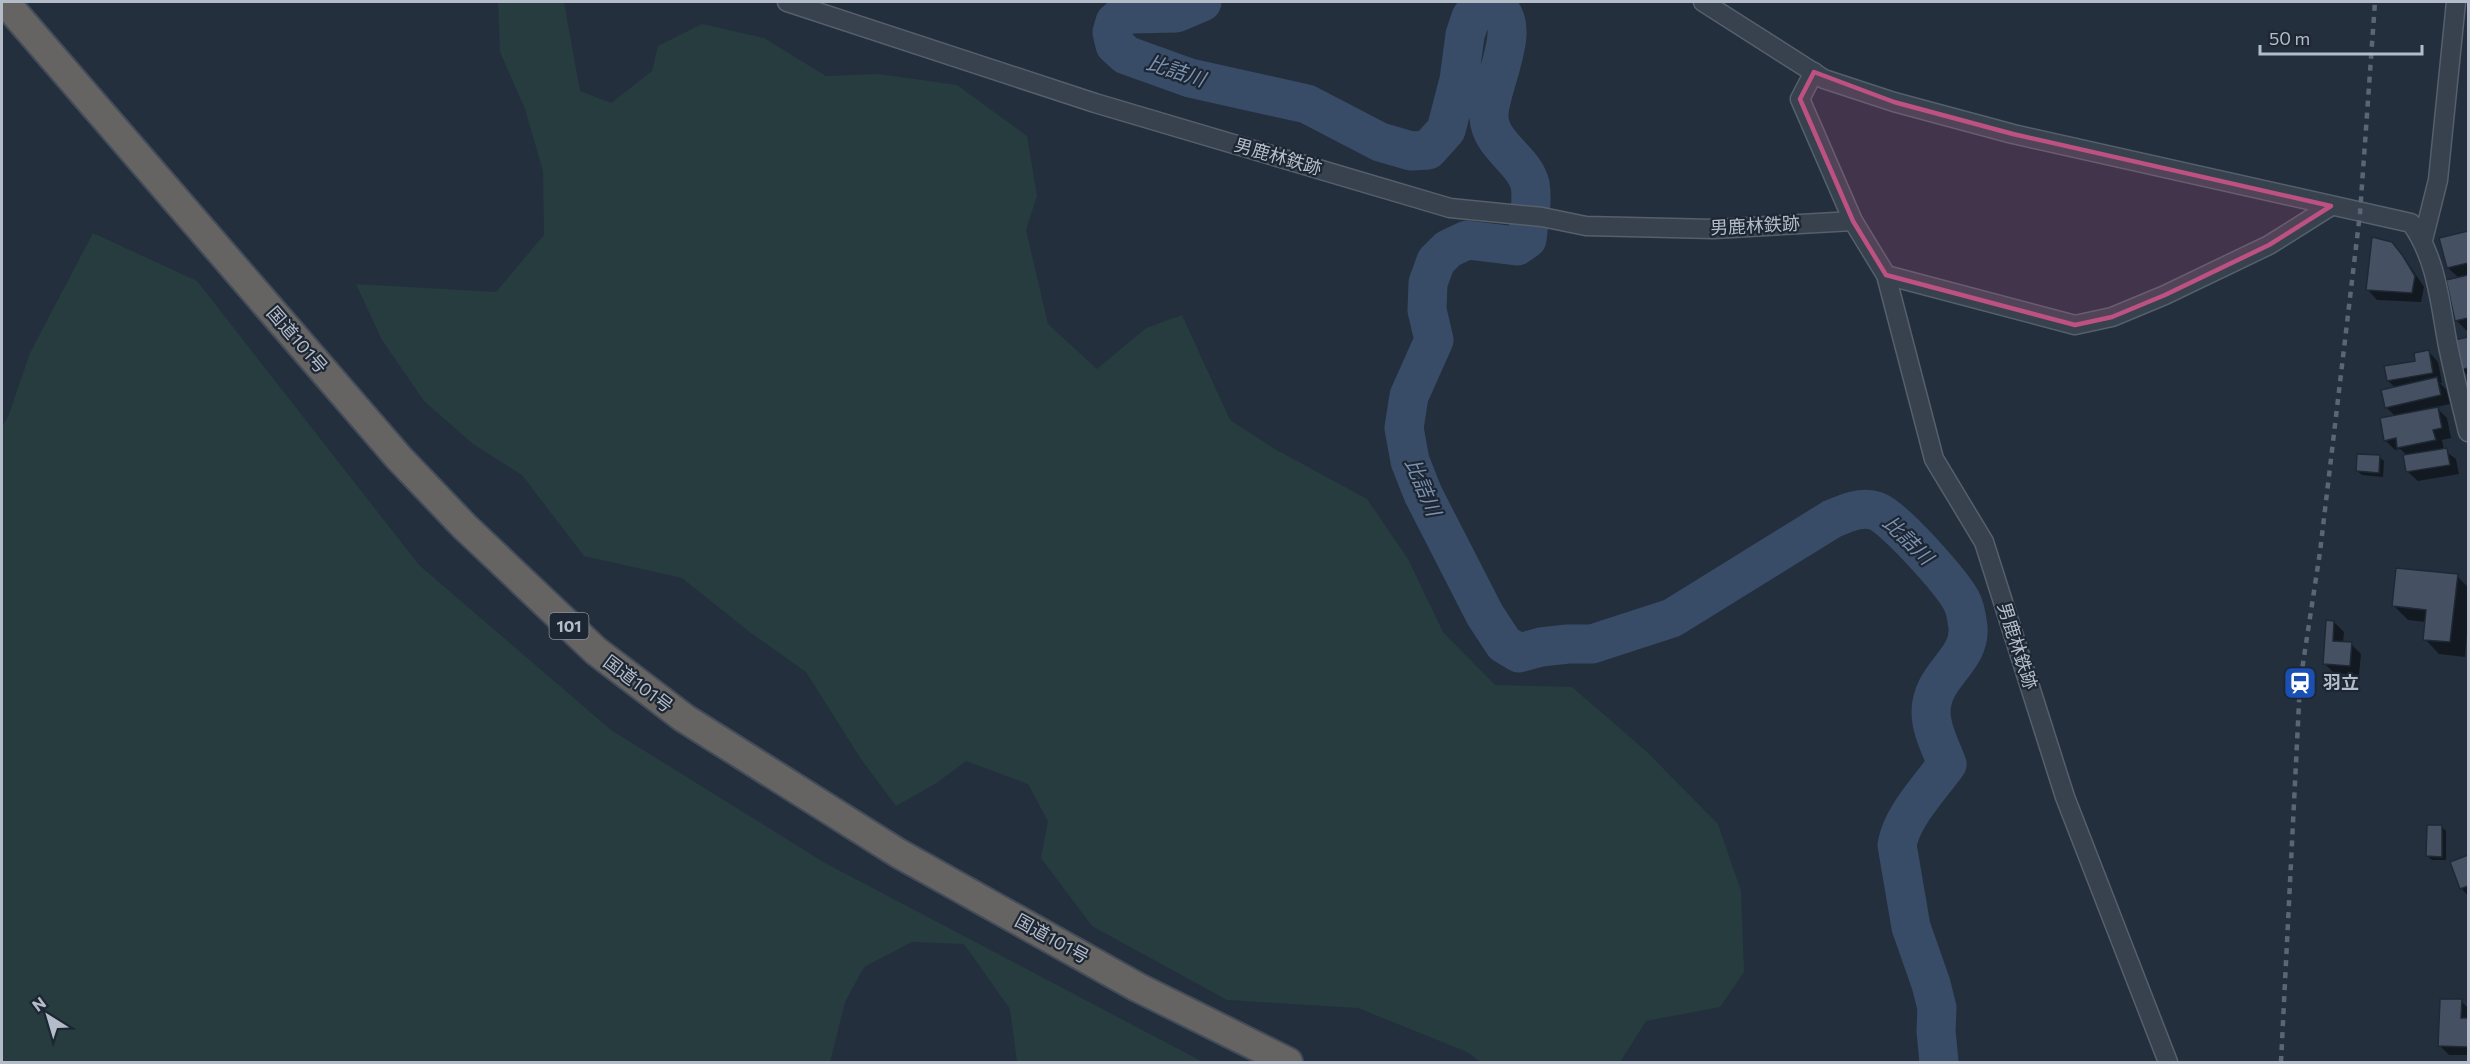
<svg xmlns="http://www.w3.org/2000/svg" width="2470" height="1064" viewBox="0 0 2470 1064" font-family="Commissioner,'Noto Sans JP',sans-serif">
<rect width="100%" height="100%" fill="#242f3e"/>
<g fill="#263c3f">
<path d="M 498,2 L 564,2 L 580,91 L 611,103 L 652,71 L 658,46 L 702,24 L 764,38 L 826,76 L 878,74 L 957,85 L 1027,136 L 1037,196 L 1026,230 L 1048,324 L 1097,369 L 1146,328 L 1182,315 L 1230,420 L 1273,448 L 1367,499 L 1408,559 L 1443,632 L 1495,685 L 1572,687 L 1646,751 L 1718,824 L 1741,891 L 1744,972 L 1720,1007 L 1646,1021 L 1620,1062 L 1481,1062 L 1467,1052 L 1358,1008 L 1227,1000 L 1092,926 L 1041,858 L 1048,821 L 1028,784 L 966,761 L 938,782 L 896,806 L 861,759 L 806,672 L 751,633 L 682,578 L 584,556 L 522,475 L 473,444 L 424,401 L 382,340 L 356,284 L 496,292 L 544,235 L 543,171 L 525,109 L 500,52 Z"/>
<path d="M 93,233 L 197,281 L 419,565 L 611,730 L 825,863 L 1203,1062 L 1017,1062 L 1010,1009 L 964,944 L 912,942 L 864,967 L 845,1002 L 830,1062 L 2,1062 L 2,427 L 8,417 L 30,353 Z"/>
</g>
<g fill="#0007">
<path d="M 2468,232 L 2468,332 L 2456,320 L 2459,278 L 2448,268 L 2441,239 Z"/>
<path d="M 2391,243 L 2402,254 L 2424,287 L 2421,302 L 2377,300 L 2368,290 Z"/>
<path d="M 2468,339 L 2468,373 L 2466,374 L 2462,369 L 2456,341 Z"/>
<path d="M 2429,352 L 2438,362 L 2442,383 L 2440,383 L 2446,389 L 2450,404 L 2436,407 L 2447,418 L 2451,438 L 2442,440 L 2444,450 L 2456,459 L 2459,474 L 2418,481 L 2408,472 L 2408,456 L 2400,449 L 2395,450 L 2385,440 L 2396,417 L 2386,407 L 2396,388 L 2388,381 Z"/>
<path d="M 2379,457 L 2384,461 L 2383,477 L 2362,475 L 2357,471 Z"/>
<path d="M 2457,576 L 2468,587 L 2468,622 L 2465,657 L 2439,654 L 2425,639 L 2426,622 L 2408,620 L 2393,605 Z"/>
<path d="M 2334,622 L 2344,632 L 2343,643 L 2351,644 L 2361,654 L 2359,675 L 2334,673 L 2324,663 Z"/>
<path d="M 2442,827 L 2446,831 L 2446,860 L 2432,860 L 2427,856 Z"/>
<path d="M 2468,857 L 2468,896 L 2461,888 L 2452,863 Z"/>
<path d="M 2461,1001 L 2468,1008 L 2468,1055 L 2449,1055 L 2439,1045 Z"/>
</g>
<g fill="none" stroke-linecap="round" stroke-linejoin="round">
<path stroke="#394c67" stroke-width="39" d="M 1202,2 L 1176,13 L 1131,14 L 1121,17 L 1115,22 L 1112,32 L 1115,45 L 1126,55 L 1190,78 L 1307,104 L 1380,142 L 1411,151 L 1428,150 L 1446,130 L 1459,80 L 1465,35 L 1471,17 L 1476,11 L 1490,5 C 1530,18 1487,88 1489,118 C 1491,146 1524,160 1530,184 C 1533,202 1529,221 1527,239 L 1517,246 L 1467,240 L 1448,249 L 1436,261 L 1428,283 L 1427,310 L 1434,340 L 1409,396 L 1404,428 L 1410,461 L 1423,494 L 1485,615 L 1504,644 L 1519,653 L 1541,647 L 1568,644 L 1592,644 L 1672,618 L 1832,519 C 1846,513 1861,506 1876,511 C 1894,517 1951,582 1961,600 C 1965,607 1967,619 1968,627 C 1971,661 1931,675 1931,712 C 1931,730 1941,748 1947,764 C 1929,789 1902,816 1897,845 L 1911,927 L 1931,984 L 1937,1008 L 1936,1031 L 1939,1062"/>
</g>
<g fill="#455162" stroke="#1f2835" stroke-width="1.5">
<path d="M 2468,231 L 2468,263 L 2447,268 L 2439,238 Z"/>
<path d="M 2372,237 L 2392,242 L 2403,256 L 2415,276 L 2412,293 L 2366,290 Z"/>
<path d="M 2468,275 L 2468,318 L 2455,321 L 2446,280 Z"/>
<path d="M 2468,337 L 2468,368 L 2460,370 L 2454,340 Z"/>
<path d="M 2429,350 L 2433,373 L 2387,381 L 2384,366 L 2415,361 L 2414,353 Z"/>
<path d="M 2437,377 L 2441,395 L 2385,408 L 2381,390 Z"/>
<path d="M 2438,407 L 2442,428 L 2433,430 L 2436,440 L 2397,448 L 2396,438 L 2384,441 L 2380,418 Z"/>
<path d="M 2447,448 L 2450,465 L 2406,472 L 2403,455 Z"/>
<path d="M 2357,454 L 2380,455 L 2379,473 L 2356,471 Z"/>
<path d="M 2396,568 L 2458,574 L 2450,642 L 2423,640 L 2426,610 L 2392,606 Z"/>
<path d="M 2326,620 L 2334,621 L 2333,641 L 2352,642 L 2350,666 L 2323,664 Z"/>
<path d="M 2427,825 L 2442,825 L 2442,857 L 2426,856 Z"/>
<path d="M 2468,855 L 2468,886 L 2460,889 L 2450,862 Z"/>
<path d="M 2440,999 L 2462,999 L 2461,1018 L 2468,1018 L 2468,1047 L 2438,1046 Z"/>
</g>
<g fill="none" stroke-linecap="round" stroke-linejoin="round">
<defs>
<g id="minor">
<path d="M 787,2 L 1095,103 L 1450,208 L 1542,217 L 1586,226 L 1714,229 L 1853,221"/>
<path d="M 1703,2 L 1824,79 L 1894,102 L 2013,134 L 2411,223 C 2437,259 2440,304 2448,346 C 2454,375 2461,403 2468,432"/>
<path d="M 1814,72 L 1800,99 L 1853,221 L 1886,275 L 1934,459 L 1984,542 L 2065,797 L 2168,1062"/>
<path d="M 2423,240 L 2438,180 L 2456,2"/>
<path d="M 1886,275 L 2075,325 L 2112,317 L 2165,295 L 2269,245 L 2331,206"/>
</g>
<path id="trunk" d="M 5,2 L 399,458 L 464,526 L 596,651 L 684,718 L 898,853 L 1137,987 L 1288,1062"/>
</defs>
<use href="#minor" stroke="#565f6c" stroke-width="21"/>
<use href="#trunk" stroke="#434c59" stroke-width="32"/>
<use href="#minor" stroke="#38414e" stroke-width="18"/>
<use href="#trunk" stroke="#656462" stroke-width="28"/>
<path stroke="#5a6575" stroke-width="4.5" stroke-dasharray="6 6" stroke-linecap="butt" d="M 2281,1062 L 2300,683 L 2320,552 L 2360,213 L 2375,2"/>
</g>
<path fill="#bd5182" fill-opacity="0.2" stroke="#bd5182" stroke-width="4.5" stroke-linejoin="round" d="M 1814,72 L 1894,102 L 2013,134 L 2331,206 L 2269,245 L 2165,295 L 2112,317 L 2075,325 L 1886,275 L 1853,221 L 1800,99 Z"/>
<defs>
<symbol id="station-square" viewBox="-11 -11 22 22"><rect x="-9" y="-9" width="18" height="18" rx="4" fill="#1a4fb4" stroke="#1d2633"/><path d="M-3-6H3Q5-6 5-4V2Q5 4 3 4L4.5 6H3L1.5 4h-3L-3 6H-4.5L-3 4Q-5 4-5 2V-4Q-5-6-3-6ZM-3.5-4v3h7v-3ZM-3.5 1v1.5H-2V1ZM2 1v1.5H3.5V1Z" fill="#fff"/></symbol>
</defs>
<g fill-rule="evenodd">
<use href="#station-square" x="2281" y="664" width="38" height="38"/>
</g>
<g text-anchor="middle" stroke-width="4.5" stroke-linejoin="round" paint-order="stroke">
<rect fill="#1d2633" stroke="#878f9c" stroke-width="1.5" x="549.5" y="613" width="39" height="26" rx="4.5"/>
<g font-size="16" font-weight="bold" fill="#b4bcc9">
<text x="569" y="632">101</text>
</g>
<g font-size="18" fill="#b4bcc9" stroke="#1d2633">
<text transform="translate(1278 157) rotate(16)" y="6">男鹿林鉄跡</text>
<text transform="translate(1755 226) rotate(-3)" y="6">男鹿林鉄跡</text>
<text transform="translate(297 340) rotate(49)" y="6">国道101号</text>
<text transform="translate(2017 646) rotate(72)" y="6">男鹿林鉄跡</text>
<text transform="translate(638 684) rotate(37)" y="6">国道101号</text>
<text transform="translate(1052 939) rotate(29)" y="6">国道101号</text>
</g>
<g font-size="18" font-weight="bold" fill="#b4bcc9" stroke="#1d2633" text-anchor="start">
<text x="2323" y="689">羽立</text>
</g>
<g font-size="20" font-style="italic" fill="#7c92b1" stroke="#1d2633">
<text transform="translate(1176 71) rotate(18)" y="7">比詰川</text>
<text transform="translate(1423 487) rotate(67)" y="7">比詰川</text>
<text transform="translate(1908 540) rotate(44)" y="7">比詰川</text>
</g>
</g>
<rect width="2470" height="1064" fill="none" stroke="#b4bcc9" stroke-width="6"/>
<g transform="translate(48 1016) rotate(323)" stroke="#1d2633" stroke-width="4.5" paint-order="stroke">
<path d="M0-4.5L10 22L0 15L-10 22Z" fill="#b4bcc9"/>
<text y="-9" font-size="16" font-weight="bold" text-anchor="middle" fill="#b4bcc9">N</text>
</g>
<path d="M2260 45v9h162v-9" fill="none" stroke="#b4bcc9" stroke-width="3"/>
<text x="2269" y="45" font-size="18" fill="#b4bcc9" stroke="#1d2633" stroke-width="4.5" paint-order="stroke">50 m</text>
</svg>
